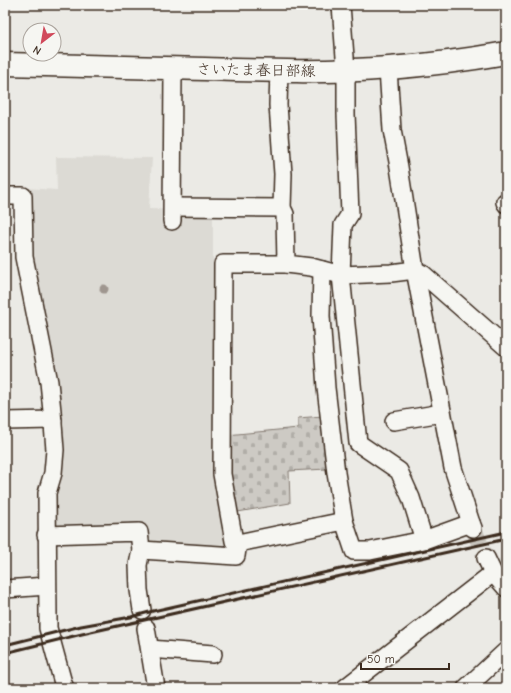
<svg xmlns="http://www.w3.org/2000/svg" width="511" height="693" viewBox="0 0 511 693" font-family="'Comic Neue','Klee One',sans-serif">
<defs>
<pattern id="cemetery-stones" width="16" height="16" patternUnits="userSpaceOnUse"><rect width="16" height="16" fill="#cdcac4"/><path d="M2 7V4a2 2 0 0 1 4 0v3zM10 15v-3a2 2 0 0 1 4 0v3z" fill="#b1aea8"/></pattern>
</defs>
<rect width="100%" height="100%" fill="#ebeae5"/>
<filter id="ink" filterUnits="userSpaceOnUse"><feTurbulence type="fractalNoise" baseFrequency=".025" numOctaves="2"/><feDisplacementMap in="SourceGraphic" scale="8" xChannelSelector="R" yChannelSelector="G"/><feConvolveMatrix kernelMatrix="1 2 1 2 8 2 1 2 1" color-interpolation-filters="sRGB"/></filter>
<g filter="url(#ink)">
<path fill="#dcdad4" d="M 56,157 L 152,158 L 149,209 L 213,211 L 213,262 L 218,262 L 231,546 L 228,551 L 145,546 L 144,529 L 51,529 L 52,486 L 29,258 L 26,188 L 57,190 Z"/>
<path fill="url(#cemetery-stones)" stroke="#847a71" d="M 323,416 L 327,469 L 289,471 L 290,503 L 232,513 L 227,435 L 298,428 L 298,418 Z"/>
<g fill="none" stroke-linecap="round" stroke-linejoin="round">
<path stroke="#c8c4bd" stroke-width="17" stroke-dasharray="17 8" stroke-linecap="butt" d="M 473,528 L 486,558"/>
<defs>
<g id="minor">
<path d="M 341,5 L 346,70 L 346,114 L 350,214 L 343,225 L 341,275 L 358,443 L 399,471 L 411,498 L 424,540"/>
<path d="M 388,69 L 392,130 L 399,167 L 415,270 L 453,468 L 471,523 L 473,528"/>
<path d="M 279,71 L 278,105 L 283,174 L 282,208 L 285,214 L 286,264 L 311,267 L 341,275 L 391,273 L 415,270 L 423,274 L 506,347"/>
<path d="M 5,196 L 23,196 L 24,257 L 49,382 L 52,411 L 55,450 L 53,473 L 47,493 L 48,617 L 48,628 L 63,683 L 65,688"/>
<path d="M 505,202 L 506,204"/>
<path d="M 173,207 L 282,208"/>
<path d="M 172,221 L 173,68"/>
<path d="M 286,264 L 223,264 L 222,474 L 234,541 L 238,543 L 344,521"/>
<path d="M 322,270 L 321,316 L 326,388 L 336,473 L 344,521 L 354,551 L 370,551 L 424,540 L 471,523"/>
<path d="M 5,421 L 53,420"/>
<path d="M 394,421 L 442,413"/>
<path d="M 46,535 L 139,532 L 141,550 L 138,565 L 139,590 L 142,610"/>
<path d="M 141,550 L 236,556 L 238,543"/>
<path d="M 486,558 L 493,573 L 506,588"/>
<path d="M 5,589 L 47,586"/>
<path d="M 146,628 L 156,688"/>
<path d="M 150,649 L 213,654"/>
<path d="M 345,688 L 493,573"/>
<path d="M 466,688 L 506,651"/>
</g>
<path id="major" d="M 5,64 C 72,66 138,67 205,69 C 266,71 328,73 389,68 C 428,65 467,60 506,53"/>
</defs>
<use href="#minor" stroke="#3b2a1e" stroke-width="20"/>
<use href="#major" stroke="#3b2a1e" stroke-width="25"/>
<use href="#minor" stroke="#f6f6f2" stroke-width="17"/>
<use href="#major" stroke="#f6f6f2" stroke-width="22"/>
<g stroke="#3b2a1e" stroke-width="3">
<path d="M 5,645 L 81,626 L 131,617 L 153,611 L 506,532"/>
<path d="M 5,653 L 82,634 L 506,539"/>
</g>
</g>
<circle fill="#9f968f" cx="104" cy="289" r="4.5"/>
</g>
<g text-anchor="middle" stroke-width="3.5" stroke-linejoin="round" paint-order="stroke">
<g font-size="15" fill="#3b2a1e" stroke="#f6f6f2">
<text transform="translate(256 70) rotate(1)" y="5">さいたま春日部線</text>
</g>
</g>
<rect width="511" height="693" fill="none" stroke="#f6f6f2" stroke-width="20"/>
<rect x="10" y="10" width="491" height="673" fill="none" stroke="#3b2a1e" stroke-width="1.5" filter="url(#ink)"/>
<g transform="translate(42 42) rotate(211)"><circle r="19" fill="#f6f6f2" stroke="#aba49d"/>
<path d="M0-3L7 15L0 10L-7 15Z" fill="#d1495b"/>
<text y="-6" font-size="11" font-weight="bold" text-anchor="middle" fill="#3b2a1e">N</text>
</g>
<path d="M361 663v6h88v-6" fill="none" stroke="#3b2a1e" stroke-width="2"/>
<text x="367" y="663" font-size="12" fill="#3b2a1e" stroke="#f6f6f2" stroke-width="3" paint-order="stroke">50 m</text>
</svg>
